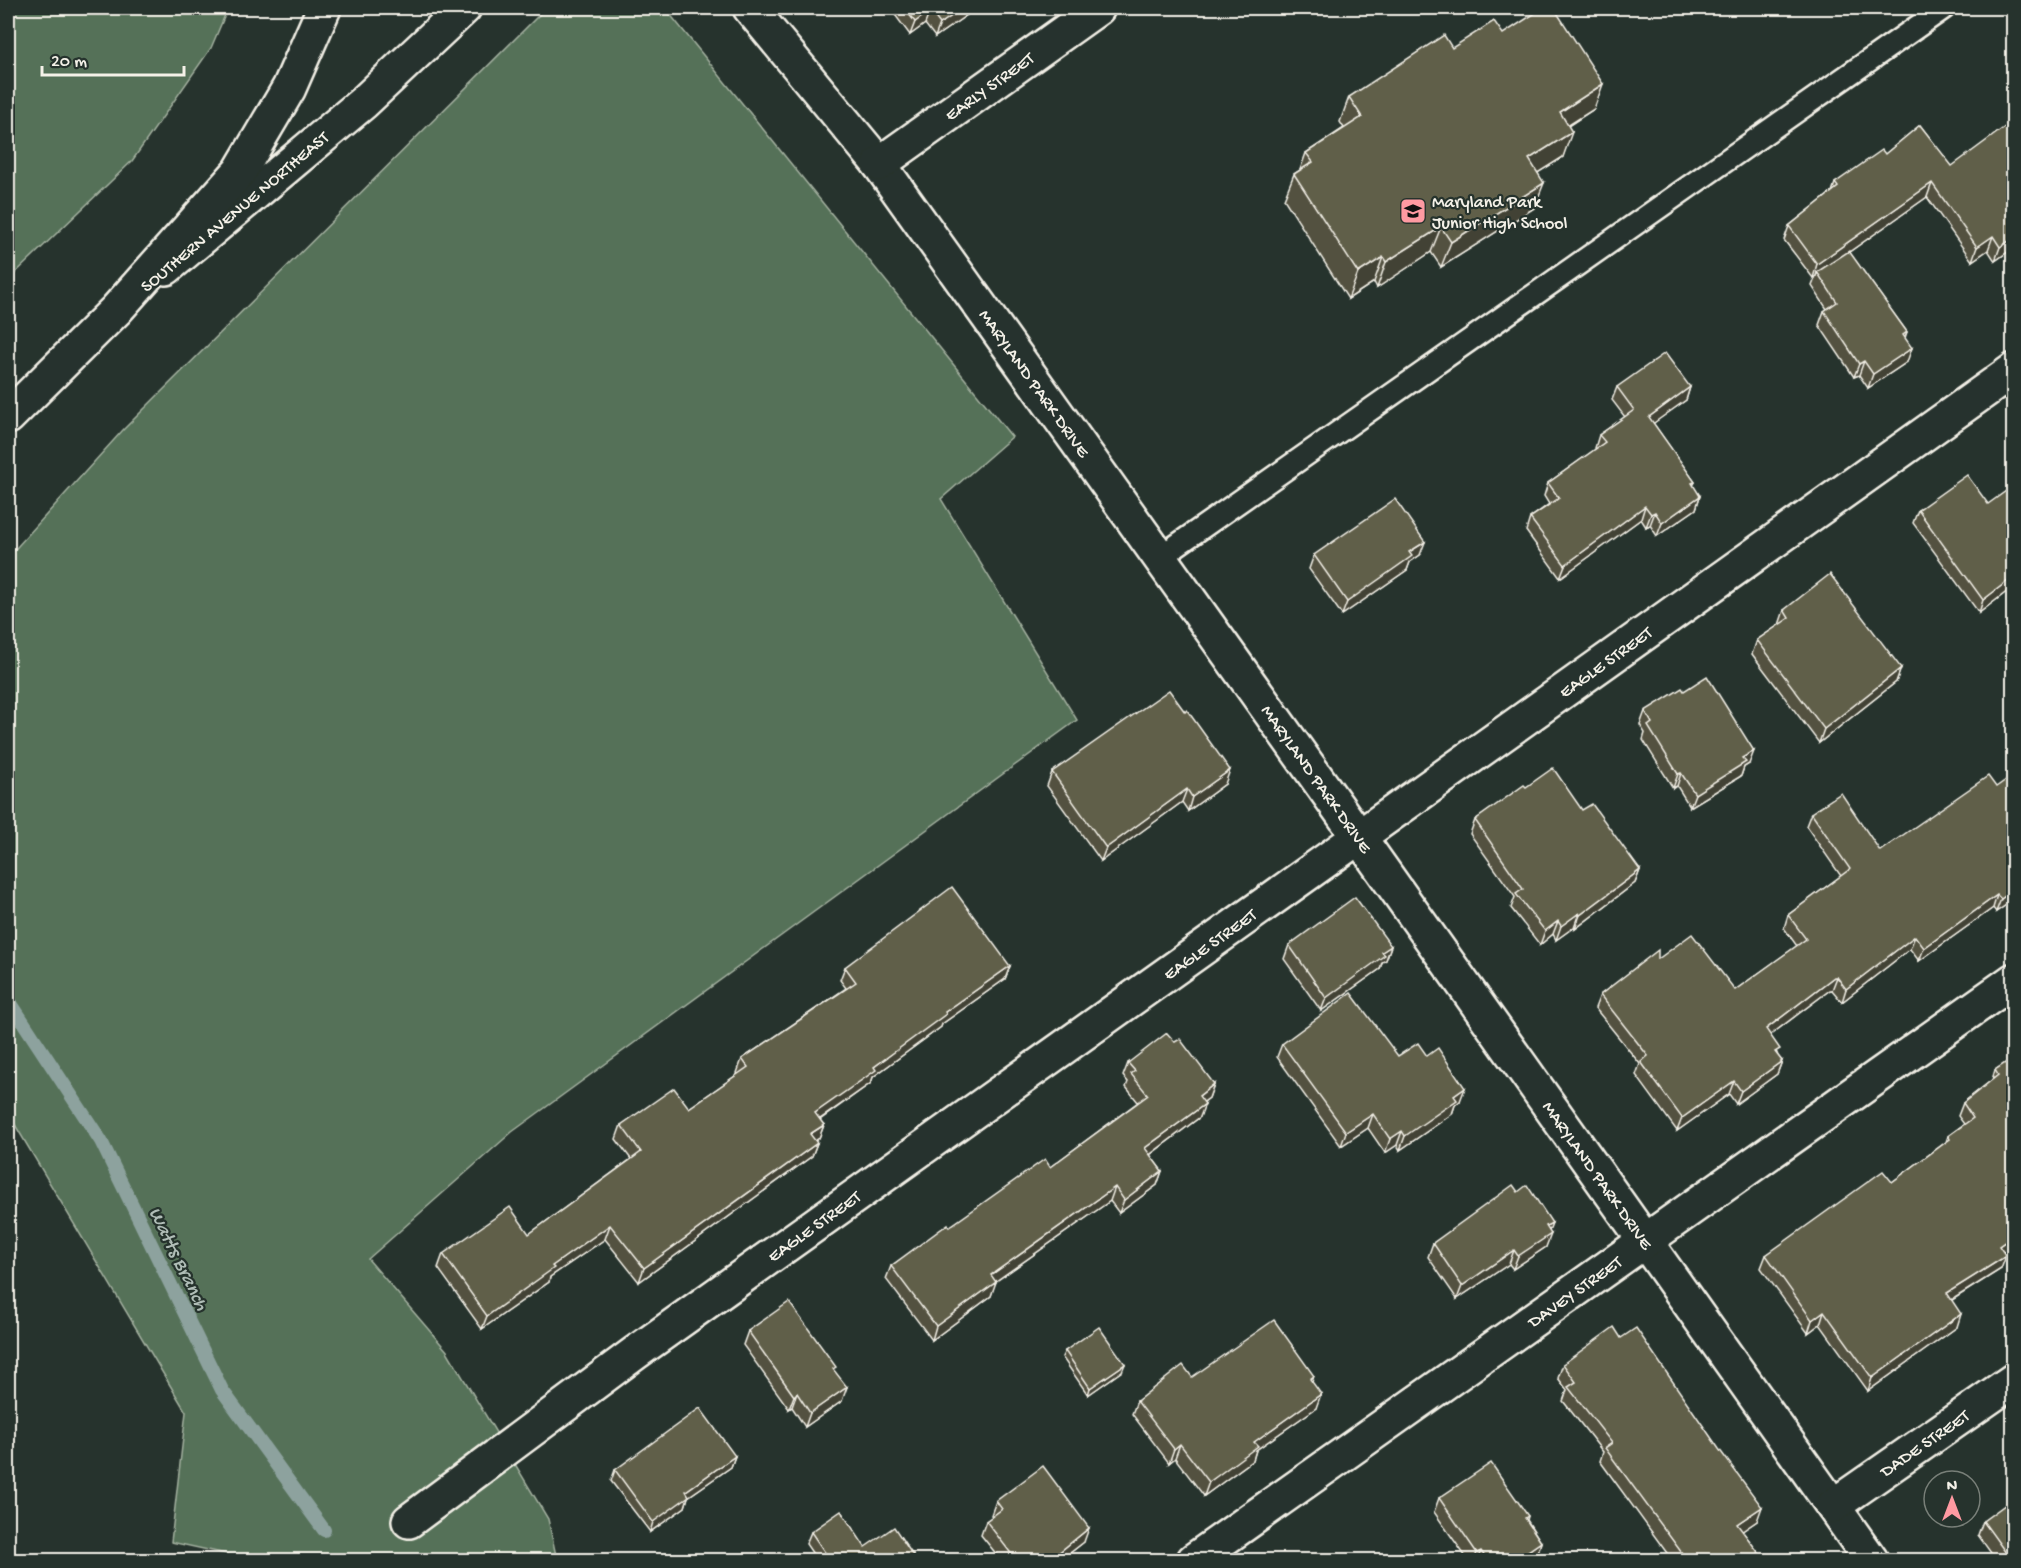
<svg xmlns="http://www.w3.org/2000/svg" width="2021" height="1568" viewBox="0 0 2021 1568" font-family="'Gochi Hand',sans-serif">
<rect width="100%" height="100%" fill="#26332d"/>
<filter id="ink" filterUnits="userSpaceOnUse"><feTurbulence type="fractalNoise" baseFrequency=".0167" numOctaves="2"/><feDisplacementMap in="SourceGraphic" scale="12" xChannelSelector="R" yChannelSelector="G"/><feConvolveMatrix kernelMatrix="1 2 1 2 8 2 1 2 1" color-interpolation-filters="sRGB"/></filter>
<g filter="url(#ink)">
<g fill="#557159" stroke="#a4b1a0" stroke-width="1.5">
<path d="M 8,8 L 228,8 L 211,48 L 132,161 L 8,280 Z"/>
<path d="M 546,8 L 665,8 L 1012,437 L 941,499 L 1077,720 L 512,1132 L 368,1259 L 447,1351 L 548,1519 L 557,1560 L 254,1560 L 171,1542 L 186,1412 L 8,1113 L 8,557 L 123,430 Z"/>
</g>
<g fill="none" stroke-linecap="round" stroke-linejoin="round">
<path stroke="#8da29e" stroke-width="14" d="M 8,999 L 101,1141 L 222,1390 L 324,1530"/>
<defs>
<path id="lane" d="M 1160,557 L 1944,8"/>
<g id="street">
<path id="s1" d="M 750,8 L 879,164 L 1359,837 L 1871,1560"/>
<path id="s2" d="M 879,164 L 1098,8"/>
<path d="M 166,268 L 364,102 L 464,8"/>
<path id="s3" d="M 1833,1506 L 2014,1380"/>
<path id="s4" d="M 409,1521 L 635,1353 L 2014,370"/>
<path id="s5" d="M 1194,1560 L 2014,980"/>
</g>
<path id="primary" d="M 8,417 L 116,310 L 240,171 L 289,88 L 324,8"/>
</defs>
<use href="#lane" stroke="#f4f1e8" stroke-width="26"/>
<use href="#street" stroke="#f4f1e8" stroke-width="38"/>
<use href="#primary" stroke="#f4f1e8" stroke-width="38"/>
<use href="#lane" stroke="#26332d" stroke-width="21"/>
<use href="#street" stroke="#26332d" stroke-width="33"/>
<use href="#primary" stroke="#26332d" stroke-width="33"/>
</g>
<g fill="#535140" stroke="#f4f1e8" stroke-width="1.5">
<path d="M 890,8 L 977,8 L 935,37 L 925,24 L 910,35 Z"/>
<path d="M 1503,34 L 1594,109 L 1568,126 L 1563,157 L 1537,173 L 1534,208 L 1441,267 L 1431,252 L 1377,288 L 1374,282 L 1348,299 L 1284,199 L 1294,174 L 1300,170 L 1306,153 L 1344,128 L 1340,122 L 1349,97 L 1452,48 Z"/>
<path d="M 1920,125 L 2013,248 L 1995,261 L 1988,250 L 1972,261 L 1927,197 L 1849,252 L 1907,332 L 1905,338 L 1907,362 L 1868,388 L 1859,375 L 1854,377 L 1819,325 L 1824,311 L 1827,309 L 1812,286 L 1816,276 L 1813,278 L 1784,240 L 1789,226 L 1832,192 L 1835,183 L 1885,154 Z"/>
<path d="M 1617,387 L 1690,387 L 1686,400 L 1653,423 L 1695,482 L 1693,486 L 1700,496 L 1696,509 L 1657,536 L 1650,525 L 1646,527 L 1641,519 L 1560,578 L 1526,531 L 1530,518 L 1549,504 L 1544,496 L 1548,483 L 1596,449 L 1595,448 L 1599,435 L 1625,417 L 1612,400 Z"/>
<path d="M 1988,504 L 2013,587 L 1979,613 L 1913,523 L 1918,510 Z"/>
<path d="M 1314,555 L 1420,555 L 1410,562 L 1407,570 L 1342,615 L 1309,569 Z"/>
<path d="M 1784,610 L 1901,668 L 1896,682 L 1819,743 L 1752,654 L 1757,640 L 1779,625 Z"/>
<path d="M 1645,711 L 1749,764 L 1744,767 L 1741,776 L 1690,807 L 1677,786 L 1673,788 L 1643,740 L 1645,733 L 1640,725 Z"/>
<path d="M 1052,772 L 1225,784 L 1188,811 L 1182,802 L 1101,861 L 1047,786 Z"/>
<path d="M 1526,787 L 1582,810 L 1640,870 L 1635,883 L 1575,929 L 1574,927 L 1556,940 L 1553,934 L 1540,945 L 1511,908 L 1515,897 L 1470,834 L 1475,820 Z"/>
<path d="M 1811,813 L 1880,851 L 2013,900 L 1996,912 L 1993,908 L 1919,961 L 1910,949 L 1842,1002 L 1832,990 L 1830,990 L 1770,1035 L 1778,1056 L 1782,1061 L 1777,1074 L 1736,1104 L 1729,1094 L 1677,1131 L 1636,1075 L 1640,1064 L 1595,1008 L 1600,995 L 1658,959 L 1735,990 L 1797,946 L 1784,928 L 1788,915 L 1841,876 L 1806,826 Z"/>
<path d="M 1289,945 L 1391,946 L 1386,960 L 1382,962 L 1380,969 L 1321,1011 L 1284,959 Z"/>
<path d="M 1010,966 L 1005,979 L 942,1024 L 941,1027 L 873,1077 L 871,1083 L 820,1120 L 824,1125 L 819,1138 L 815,1141 L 817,1143 L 812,1156 L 639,1282 L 605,1239 L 550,1277 L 549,1282 L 482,1329 L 438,1268 L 443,1254 L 529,1234 L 631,1159 L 616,1139 L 621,1125 L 689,1108 L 738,1074 L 737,1073 L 742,1059 L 846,988 L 840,980 L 845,967 Z"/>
<path d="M 1175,1042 L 1214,1084 L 1209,1098 L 1204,1102 L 1200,1117 L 1150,1155 L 1162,1171 L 1157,1185 L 1119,1213 L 1110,1201 L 995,1282 L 991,1296 L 932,1340 L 886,1279 L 891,1266 L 949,1227 L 1050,1167 L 1138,1102 L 1126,1087 L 1128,1082 L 1123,1076 L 1128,1063 Z"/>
<path d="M 1282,1044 L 1398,1056 L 1427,1056 L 1460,1101 L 1455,1105 L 1452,1114 L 1400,1150 L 1397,1145 L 1385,1153 L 1368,1128 L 1341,1146 L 1277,1057 Z"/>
<path d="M 2013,1058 L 2003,1252 L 2001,1269 L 1952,1300 L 1957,1327 L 1868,1391 L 1820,1324 L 1808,1333 L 1761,1268 L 1766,1255 L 1892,1182 L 1946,1142 L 1948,1136 L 1964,1124 L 1958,1116 L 1963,1103 L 1992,1080 L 1995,1070 Z"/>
<path d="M 1518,1192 L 1549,1231 L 1546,1247 L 1513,1269 L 1509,1264 L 1457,1299 L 1428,1257 L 1433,1243 Z"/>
<path d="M 748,1331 L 834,1371 L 842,1401 L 805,1427 L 792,1407 L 789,1409 L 743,1345 Z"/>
<path d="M 1621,1338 L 1757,1521 L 1742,1531 L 1764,1560 L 1672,1560 L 1600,1461 L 1603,1452 L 1563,1401 L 1567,1390 L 1558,1378 L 1563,1364 Z"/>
<path d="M 1065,1351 L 1122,1371 L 1088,1395 L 1062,1357 Z"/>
<path d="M 1314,1376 L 1312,1382 L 1316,1408 L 1256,1450 L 1253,1460 L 1204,1496 L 1175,1458 L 1169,1463 L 1132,1414 L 1137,1401 L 1192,1377 Z"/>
<path d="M 735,1456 L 731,1467 L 688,1497 L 685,1507 L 650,1532 L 611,1481 L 615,1470 Z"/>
<path d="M 1439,1498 L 1528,1516 L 1527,1520 L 1541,1542 L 1537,1556 L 1530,1560 L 1468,1560 L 1434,1512 Z"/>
<path d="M 996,1501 L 1084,1542 L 1061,1560 L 1001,1560 L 981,1535 L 986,1521 L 992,1517 L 991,1515 Z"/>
<path d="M 1983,1521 L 2013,1560 L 1996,1560 L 1978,1535 Z"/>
<path d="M 811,1532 L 865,1547 L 916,1560 L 817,1560 L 806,1544 Z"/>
</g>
<g fill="#434234" stroke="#f4f1e8" stroke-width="1.5">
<path d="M 963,8 L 977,8 L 935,37 L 940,24 Z"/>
<path d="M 930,11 L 925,24 L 910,35 L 915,22 Z"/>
<path d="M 1603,84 L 1594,109 L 1550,137 L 1560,112 Z"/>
<path d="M 1572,132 L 1563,157 L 1520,184 L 1529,159 Z"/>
<path d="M 1544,183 L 1534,208 L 1441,267 L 1451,242 Z"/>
<path d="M 1932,183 L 1927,197 L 1818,274 L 1817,272 L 1816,276 L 1813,278 L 1817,264 Z"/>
<path d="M 1441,227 L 1431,252 L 1377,288 L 1386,262 Z"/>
<path d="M 1993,236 L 1988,250 L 1972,261 L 1977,247 Z"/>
<path d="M 2013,238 L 2013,248 L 1995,261 L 2000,247 Z"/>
<path d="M 1383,257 L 1374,282 L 1348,299 L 1358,273 Z"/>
<path d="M 1912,348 L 1907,362 L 1868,388 L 1873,374 Z"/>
<path d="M 1864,361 L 1859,375 L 1854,377 L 1859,364 Z"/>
<path d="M 1690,387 L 1686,400 L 1644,430 L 1649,417 Z"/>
<path d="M 1700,496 L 1696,509 L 1657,536 L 1662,523 Z"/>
<path d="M 1645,506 L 1641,519 L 1560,578 L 1565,565 Z"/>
<path d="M 1655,512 L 1650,525 L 1646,527 L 1651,514 Z"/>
<path d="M 1425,542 L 1420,555 L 1410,562 L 1407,570 L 1342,615 L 1347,602 L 1409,552 Z"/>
<path d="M 2013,577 L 2013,587 L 1979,613 L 1983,600 Z"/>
<path d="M 1901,668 L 1896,682 L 1819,743 L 1824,729 Z"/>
<path d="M 1754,751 L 1749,764 L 1744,767 L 1741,776 L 1690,807 L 1695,794 L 1742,758 Z"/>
<path d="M 1230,770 L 1225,784 L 1188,811 L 1192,797 Z"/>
<path d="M 1681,773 L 1677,786 L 1673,788 L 1678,774 Z"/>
<path d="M 1187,789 L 1182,802 L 1101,861 L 1106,848 Z"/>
<path d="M 1640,870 L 1635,883 L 1575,929 L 1580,915 Z"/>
<path d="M 2013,890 L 2013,900 L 1996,912 L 2001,899 Z"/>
<path d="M 1997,895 L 1993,908 L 1919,961 L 1924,948 Z"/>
<path d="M 1579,913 L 1574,927 L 1556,940 L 1561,926 Z"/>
<path d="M 1558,921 L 1553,934 L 1540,945 L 1545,931 Z"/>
<path d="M 1915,936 L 1910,949 L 1842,1002 L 1846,989 Z"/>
<path d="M 1391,946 L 1386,960 L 1382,962 L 1380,969 L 1321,1011 L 1326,998 L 1382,952 Z"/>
<path d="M 1010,966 L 1005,979 L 942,1024 L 941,1027 L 873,1077 L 871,1083 L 810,1126 L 815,1113 L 945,1012 Z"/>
<path d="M 1834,977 L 1837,977 L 1832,990 L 1830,990 L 1761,1042 L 1766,1029 Z"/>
<path d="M 1782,1061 L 1777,1074 L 1736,1104 L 1741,1091 Z"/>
<path d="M 1734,1081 L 1729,1094 L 1677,1131 L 1682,1118 Z"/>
<path d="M 1214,1084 L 1209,1098 L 1194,1109 L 1199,1096 Z"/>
<path d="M 1465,1088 L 1460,1101 L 1455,1105 L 1452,1114 L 1400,1150 L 1405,1136 L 1454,1096 Z"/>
<path d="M 1205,1104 L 1200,1117 L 1140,1162 L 1145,1148 Z"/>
<path d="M 1373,1114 L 1368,1128 L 1341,1146 L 1346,1132 Z"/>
<path d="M 824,1125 L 819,1138 L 805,1148 L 810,1134 Z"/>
<path d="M 1402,1131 L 1397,1145 L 1385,1153 L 1390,1139 Z"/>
<path d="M 817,1143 L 812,1156 L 639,1282 L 644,1268 Z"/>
<path d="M 1162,1171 L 1157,1185 L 1119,1213 L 1124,1200 Z"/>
<path d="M 1115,1187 L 1110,1201 L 986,1288 L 991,1275 Z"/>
<path d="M 1552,1223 L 1547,1236 L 1551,1234 L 1546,1247 L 1513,1269 L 1518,1256 L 1546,1226 Z"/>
<path d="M 610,1225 L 605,1239 L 550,1277 L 549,1282 L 482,1329 L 487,1316 L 552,1266 Z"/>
<path d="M 2013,1236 L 2013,1245 L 1995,1259 L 1999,1246 Z"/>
<path d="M 1514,1250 L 1509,1264 L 1457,1299 L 1462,1286 Z"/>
<path d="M 2006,1256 L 2001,1269 L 1942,1306 L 1947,1293 Z"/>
<path d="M 996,1282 L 991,1296 L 932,1340 L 936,1326 Z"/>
<path d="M 1824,1311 L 1820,1324 L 1808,1333 L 1812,1320 Z"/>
<path d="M 1961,1314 L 1957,1327 L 1868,1391 L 1872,1378 Z"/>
<path d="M 1125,1364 L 1122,1371 L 1088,1395 L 1090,1388 Z"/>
<path d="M 847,1387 L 842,1401 L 805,1427 L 810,1413 Z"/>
<path d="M 797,1393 L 792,1407 L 789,1409 L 794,1396 Z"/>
<path d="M 1321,1394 L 1316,1408 L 1256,1450 L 1253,1460 L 1204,1496 L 1209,1482 L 1254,1442 Z"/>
<path d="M 1180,1444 L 1175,1458 L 1169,1463 L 1174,1449 Z"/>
<path d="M 735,1456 L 731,1467 L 688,1497 L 685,1507 L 650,1532 L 653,1522 L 686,1491 Z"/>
<path d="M 1762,1507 L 1757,1521 L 1732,1538 L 1737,1524 Z"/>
<path d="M 1089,1528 L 1084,1542 L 1061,1560 L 1054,1560 L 1057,1554 Z"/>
<path d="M 1541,1542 L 1537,1556 L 1530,1560 L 1515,1560 Z"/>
<path d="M 1481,1551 L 1477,1560 L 1474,1560 L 1477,1553 Z"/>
<path d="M 1055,1552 L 1052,1560 L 1043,1560 Z"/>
</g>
<g fill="#605e4a" stroke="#f4f1e8" stroke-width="1.5">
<path d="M 904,8 L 963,8 L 940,24 L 930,11 L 915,22 Z"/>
<path d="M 1543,8 L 1554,8 L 1603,84 L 1560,112 L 1572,132 L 1529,159 L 1544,183 L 1451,242 L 1441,227 L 1386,262 L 1383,257 L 1358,273 L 1294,174 L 1313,162 L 1306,153 L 1362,117 L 1349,97 L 1444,35 L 1452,48 L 1494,21 L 1503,34 Z"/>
<path d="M 2013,121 L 2013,238 L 2000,247 L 1993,236 L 1977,247 L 1932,183 L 1817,264 L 1789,226 L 1838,187 L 1835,183 L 1882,150 L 1885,154 L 1920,125 L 1952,166 Z"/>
<path d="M 1849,251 L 1907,332 L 1903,335 L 1912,348 L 1873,374 L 1864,361 L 1859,364 L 1824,311 L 1837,302 L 1817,272 Z"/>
<path d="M 1665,353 L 1690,387 L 1649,417 L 1695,482 L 1692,483 L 1700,496 L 1662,523 L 1655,512 L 1651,514 L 1645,506 L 1565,565 L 1530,518 L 1559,498 L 1548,483 L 1605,442 L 1599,435 L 1634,410 L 1617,387 Z"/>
<path d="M 1967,475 L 1988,504 L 2013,486 L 2013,577 L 1983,600 L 1918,510 Z"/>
<path d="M 1395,499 L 1425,542 L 1409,552 L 1412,556 L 1347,602 L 1314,555 Z"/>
<path d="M 1830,574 L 1901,668 L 1824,729 L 1757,640 L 1789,618 L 1784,610 Z"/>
<path d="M 1707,676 L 1754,751 L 1742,758 L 1746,762 L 1695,794 L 1681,773 L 1678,774 L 1648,726 L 1652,723 L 1645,711 L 1682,688 L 1684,691 Z"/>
<path d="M 1169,690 L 1185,712 L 1187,710 L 1230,770 L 1192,797 L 1187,789 L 1106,848 L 1052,772 Z"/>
<path d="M 1553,768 L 1582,810 L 1592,804 L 1640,870 L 1580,915 L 1579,913 L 1561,926 L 1558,921 L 1545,931 L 1516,894 L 1523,889 L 1475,820 L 1524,785 L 1526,787 Z"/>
<path d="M 2013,775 L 2013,890 L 2001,899 L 1997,895 L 1924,948 L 1915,936 L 1846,989 L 1837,977 L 1834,977 L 1766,1029 L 1780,1049 L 1775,1052 L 1782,1061 L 1741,1091 L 1734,1081 L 1682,1118 L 1641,1062 L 1648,1056 L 1600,995 L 1658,950 L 1658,959 L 1692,934 L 1735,990 L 1806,939 L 1788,915 L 1850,869 L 1811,813 L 1841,793 L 1880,851 L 1988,776 L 1996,787 Z"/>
<path d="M 952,887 L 1010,966 L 945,1012 L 946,1014 L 874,1067 L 876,1070 L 815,1113 L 824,1125 L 810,1134 L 817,1143 L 644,1268 L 610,1225 L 552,1266 L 554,1268 L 487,1316 L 443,1254 L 510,1207 L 529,1234 L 641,1152 L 621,1125 L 674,1088 L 689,1108 L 748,1067 L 742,1059 L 856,982 L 845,967 Z"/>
<path d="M 1355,897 L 1391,946 L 1382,952 L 1385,955 L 1326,998 L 1289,945 Z"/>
<path d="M 1351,993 L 1398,1056 L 1418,1043 L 1427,1056 L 1438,1048 L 1465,1088 L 1454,1096 L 1457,1100 L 1405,1136 L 1402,1131 L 1390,1139 L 1373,1114 L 1346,1132 L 1282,1044 Z"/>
<path d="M 1167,1033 L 1175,1042 L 1180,1039 L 1214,1084 L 1199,1096 L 1205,1104 L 1145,1148 L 1162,1171 L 1124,1200 L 1115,1187 L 991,1275 L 996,1282 L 936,1326 L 891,1266 L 948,1224 L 949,1227 L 1045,1159 L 1050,1167 L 1148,1095 L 1131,1074 L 1135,1071 L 1128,1063 Z"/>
<path d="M 2013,1058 L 2013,1236 L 1999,1246 L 2006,1256 L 1947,1293 L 1961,1314 L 1872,1378 L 1824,1311 L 1812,1320 L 1766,1255 L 1883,1171 L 1892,1182 L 1950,1139 L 1948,1136 L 1973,1118 L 1963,1103 L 1998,1075 L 1995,1070 Z"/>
<path d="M 1513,1185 L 1518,1192 L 1527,1185 L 1552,1223 L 1546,1226 L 1551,1234 L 1518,1256 L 1514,1250 L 1462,1286 L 1433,1243 Z"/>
<path d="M 789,1302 L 836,1367 L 833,1369 L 847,1387 L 810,1413 L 797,1393 L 794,1396 L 748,1331 Z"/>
<path d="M 1274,1320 L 1314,1376 L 1310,1379 L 1321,1394 L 1254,1442 L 1258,1446 L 1209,1482 L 1180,1444 L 1174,1449 L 1137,1401 L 1183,1365 L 1192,1377 Z"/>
<path d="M 1099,1327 L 1125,1364 L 1090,1388 L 1065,1351 Z"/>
<path d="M 1614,1327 L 1621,1338 L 1636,1328 L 1719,1449 L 1762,1507 L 1737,1524 L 1764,1560 L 1687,1560 L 1605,1448 L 1612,1443 L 1568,1387 L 1576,1382 L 1563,1364 Z"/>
<path d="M 700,1408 L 735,1456 L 686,1491 L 689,1496 L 653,1522 L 615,1470 Z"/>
<path d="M 1491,1463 L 1528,1516 L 1525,1518 L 1541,1542 L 1515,1560 L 1487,1560 L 1481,1551 L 1477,1553 L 1439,1498 Z"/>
<path d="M 1043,1466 L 1089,1528 L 1057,1554 L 1055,1552 L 1043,1560 L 1016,1560 L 986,1521 L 1002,1509 L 996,1501 Z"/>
<path d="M 2013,1499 L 2013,1560 L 2011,1560 L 1983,1521 Z"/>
<path d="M 841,1511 L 865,1547 L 894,1527 L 916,1560 L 830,1560 L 811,1532 Z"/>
</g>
</g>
<defs>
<symbol id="school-square" viewBox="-11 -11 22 22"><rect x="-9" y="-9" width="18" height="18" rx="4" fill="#ff9aa2" stroke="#26332d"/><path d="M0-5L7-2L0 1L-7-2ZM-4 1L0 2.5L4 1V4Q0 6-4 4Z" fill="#111"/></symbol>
</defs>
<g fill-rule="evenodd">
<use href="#school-square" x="1398" y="196" width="30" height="30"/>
</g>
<g text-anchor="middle" stroke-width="4.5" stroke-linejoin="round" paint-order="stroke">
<g font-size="18" fill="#f4f1e8" stroke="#26332d">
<text dy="6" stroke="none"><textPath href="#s2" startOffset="135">EARLY STREET</textPath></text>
<text transform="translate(234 211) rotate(-40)" y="6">SOUTHERN AVENUE NORTHEAST</text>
<text dy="6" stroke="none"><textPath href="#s1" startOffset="471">MARYLAND PARK DRIVE</textPath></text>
<text dy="6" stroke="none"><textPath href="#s4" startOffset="1473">EAGLE STREET</textPath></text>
<text dy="6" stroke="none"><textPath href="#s1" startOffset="957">MARYLAND PARK DRIVE</textPath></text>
<text dy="6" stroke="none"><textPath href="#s4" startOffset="987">EAGLE STREET</textPath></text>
<text dy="6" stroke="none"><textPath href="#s1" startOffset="1443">MARYLAND PARK DRIVE</textPath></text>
<text dy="6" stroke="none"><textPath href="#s4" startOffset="501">EAGLE STREET</textPath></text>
<text dy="6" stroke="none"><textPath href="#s5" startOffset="466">DAVEY STREET</textPath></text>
<text dy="6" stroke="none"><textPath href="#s3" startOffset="111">DADE STREET</textPath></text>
</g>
<g font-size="18" fill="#f4f1e8" stroke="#26332d" text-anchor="start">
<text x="1432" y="207">Maryland Park<tspan x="1432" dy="21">Junior High School</tspan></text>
</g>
<g font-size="20" font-style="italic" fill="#b0bdb7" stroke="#26332d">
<text transform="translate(180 1258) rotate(64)" y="7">Watts Branch</text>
</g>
</g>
<rect width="2021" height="1568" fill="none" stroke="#26332d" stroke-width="30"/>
<rect x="15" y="15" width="1991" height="1538" fill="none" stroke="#f4f1e8" stroke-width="2" filter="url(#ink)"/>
<g transform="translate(1952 1499)"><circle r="28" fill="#26332d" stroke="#787f78" stroke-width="1.5"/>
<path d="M0-4.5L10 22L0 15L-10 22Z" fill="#ff9aa2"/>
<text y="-9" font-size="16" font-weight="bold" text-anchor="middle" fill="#f4f1e8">N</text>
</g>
<path d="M42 66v9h142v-9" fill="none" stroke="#f4f1e8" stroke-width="3"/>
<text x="51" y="66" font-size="18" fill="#f4f1e8" stroke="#26332d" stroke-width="4.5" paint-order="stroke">20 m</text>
</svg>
